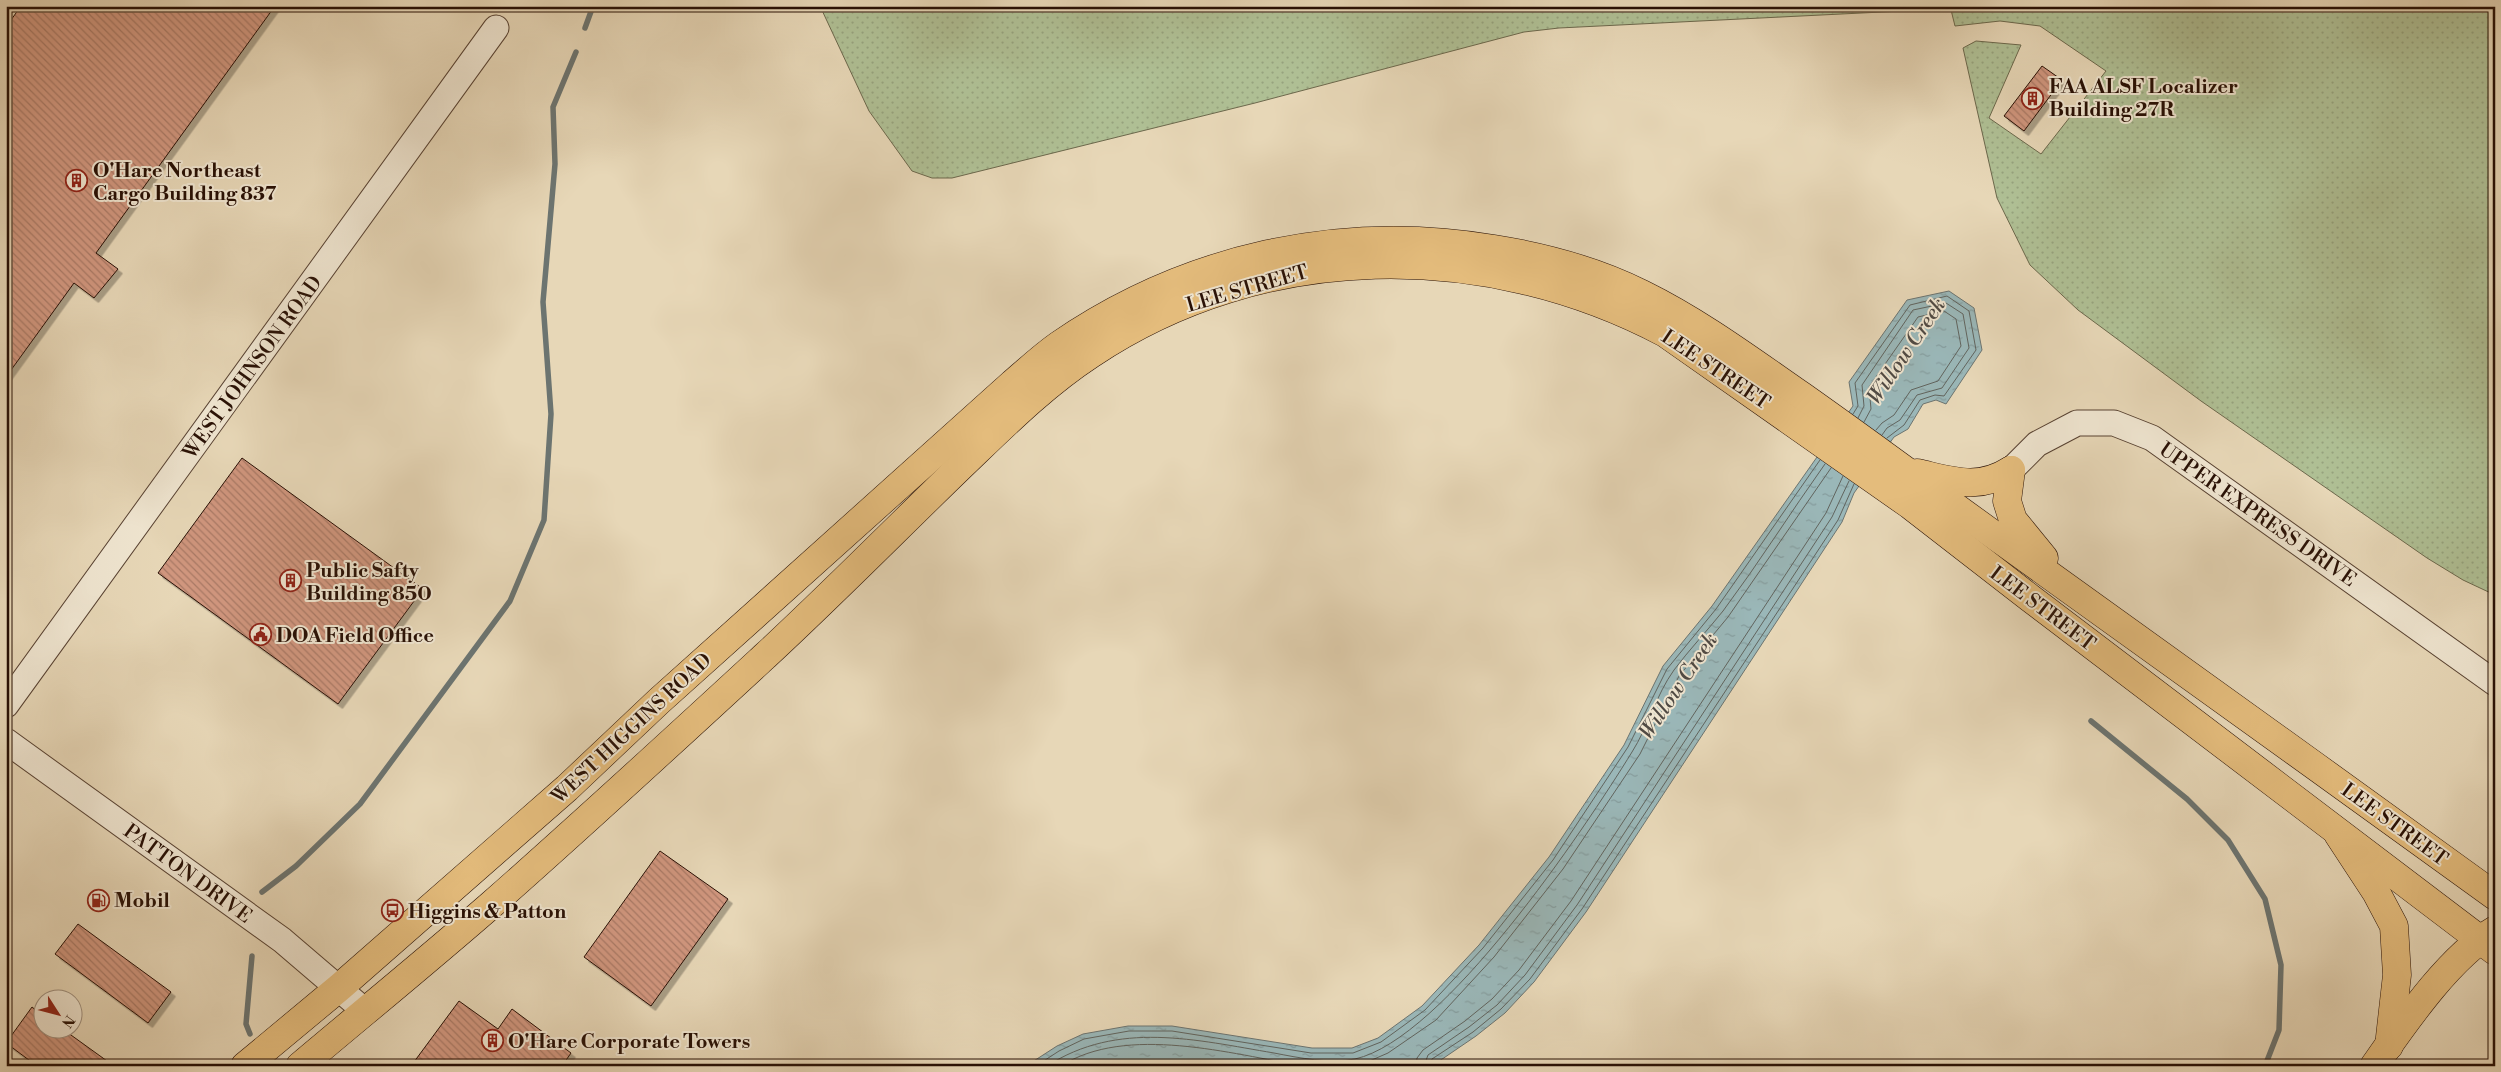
<svg xmlns="http://www.w3.org/2000/svg" width="2501" height="1072" viewBox="0 0 2501 1072" font-family="'Libre Bodoni',serif">
<defs>
<pattern id="grass-dots" width="8" height="8" patternUnits="userSpaceOnUse" patternTransform="scale(1.25)"><rect width="8" height="8" fill="#afbf94"/><path d="M2 2h.1M6 6h.1" fill="none" stroke="#97a37e" stroke-width="1.8" stroke-linecap="round"/></pattern>
<pattern id="water-ripples" width="26" height="14" patternUnits="userSpaceOnUse" patternTransform="scale(1.25)"><rect width="26" height="14" fill="#9ab7b8"/><path d="M2 4q2-2 4 0t4 0M15 11q2-2 4 0t4 0" fill="none" stroke="#859c9d"/></pattern>
<pattern id="building-back-hatch" width="6" height="6" patternUnits="userSpaceOnUse" patternTransform="scale(1.25)"><rect width="6" height="6" fill="#d0967e"/><path d="M-1 5l2 2M0 0l6 6M5-1l2 2" fill="none" stroke="#a97965"/></pattern>
<filter id="shadow"><feDropShadow dx="4.5" dy="4.5" stdDeviation="0" flood-color="#0004"/></filter>
</defs>
<rect width="100%" height="100%" fill="#e7d7b7"/>
<filter id="stains"><feTurbulence type="fractalNoise" baseFrequency=".004" numOctaves="4"/><feColorMatrix values="0 0 0 0 .2 0 0 0 0 .09 0 0 0 0 .02 0 0 0 .5 -.17"/></filter>
<radialGradient id="worn" r=".72"><stop offset=".6" stop-color="#630" stop-opacity="0"/><stop offset="1" stop-color="#630" stop-opacity=".3"/></radialGradient>
<g fill="url(#grass-dots)" stroke="#6c684c">
<path d="M 820,6 L 1909,6 L 1902,11 L 1559,28 L 1524,32 L 1255,103 L 952,178 L 932,178 L 912,171 L 869,111 Z"/>
<path d="M 1950,6 L 2495,6 L 2495,595 L 2463,580 L 2427,558 L 2201,401 L 2078,310 L 2030,265 L 1997,198 L 1963,48 L 1976,41 L 2021,45 L 1989,118 L 2041,154 L 2106,71 L 2040,26 L 2000,21 L 1955,26 Z"/>
</g>
<path fill="url(#water-ripples)" stroke="#6c7470" d="M 1949,291 L 1974,308 L 1982,350 L 1946,404 L 1936,400 L 1923,404 L 1908,429 L 1894,437 L 1854,493 L 1842,522 L 1586,912 L 1534,982 L 1505,1013 L 1476,1036 L 1432,1066 L 1180,1066 L 1155,1064 L 1133,1066 L 1026,1066 L 1057,1046 L 1083,1034 L 1128,1026 L 1172,1026 L 1312,1048 L 1352,1048 L 1378,1038 L 1422,1006 L 1479,945 L 1549,857 L 1624,745 L 1663,666 L 1712,606 L 1853,406 L 1849,382 L 1907,300 Z"/>
<g fill="none" stroke-linecap="round" stroke-linejoin="round">
<g stroke="#61645e" stroke-width="1">
<path d="M 1853,414 L 1858,406 L 1855,383 L 1910,305 L 1947,296 L 1969,311 L 1976,350 L 1944,396 L 1935,395 L 1920,400 L 1904,425 L 1887,438"/>
<path d="M 1858,418 L 1864,406 L 1862,385 L 1913,310 L 1946,303 L 1963,314 L 1969,348 L 1942,388 L 1917,395 L 1900,420 L 1887,428 L 1882,435"/>
<path d="M 1864,422 L 1871,409 L 1869,387 L 1918,317 L 1944,311 L 1956,319 L 1961,346 L 1938,381 L 1911,390 L 1894,415 L 1882,423 L 1876,430"/>
<path d="M 1036,1066 L 1059,1051 L 1084,1039 L 1129,1031 L 1172,1031 L 1311,1053 L 1353,1053 L 1381,1042 L 1425,1010 L 1483,948 L 1553,860 L 1628,747 L 1667,669 L 1716,609 L 1820,460"/>
<path d="M 1047,1066 C 1118,1020 1196,1040 1274,1053 C 1300,1058 1329,1064 1355,1059 C 1444,1039 1584,830 1632,752 C 1648,727 1656,695 1674,670 C 1689,650 1707,631 1723,611 C 1759,563 1790,513 1825,464"/>
<path d="M 1061,1066 C 1126,1024 1232,1054 1303,1066"/>
<path d="M 1358,1066 L 1388,1053 L 1436,1020 L 1494,957 L 1563,869 L 1640,754 L 1679,676 L 1728,617 L 1831,468"/>
<path d="M 1416,1066 L 1417,1058 L 1423,1050 L 1465,1021 L 1492,999 L 1519,970 L 1571,901 L 1826,513 L 1843,476"/>
<path d="M 1424,1066 L 1428,1055 L 1469,1027 L 1497,1005 L 1525,975 L 1577,905 L 1832,517 L 1849,481"/>
<path d="M 1430,1066 L 1432,1059 L 1473,1032 L 1501,1009 L 1530,979 L 1582,909 L 1838,520 L 1854,484"/>
</g>
<g stroke="#6c7470" stroke-width="5.5">
<path d="M 585,28 L 593,6"/>
<path d="M 2091,721 L 2187,799 L 2228,840 L 2265,899 L 2281,965 L 2279,1030 L 2265,1066"/>
<path d="M 262,892 L 296,866 L 360,804 L 510,601 L 544,520 L 551,414 L 543,302 L 555,164 L 553,107 L 576,52"/>
<path d="M 250,1034 L 246,1024 L 252,956"/>
</g>
</g>
<g fill="url(#building-back-hatch)" stroke="#281005" filter="url(#shadow)">
<path d="M 21,6 L 275,6 L 96,253 L 118,269 L 94,298 L 74,283 L 6,377 L 6,27 Z"/>
<path d="M 2042,66 L 2062,80 L 2024,131 L 2004,116 Z"/>
<path d="M 242,458 L 423,589 L 338,704 L 158,573 Z"/>
<path d="M 660,851 L 728,899 L 651,1006 L 584,957 Z"/>
<path d="M 78,924 L 171,992 L 148,1023 L 55,954 Z"/>
<path d="M 459,1001 L 498,1029 L 512,1009 L 571,1053 L 562,1066 L 411,1066 Z"/>
<path d="M 32,1007 L 42,1015 L 42,1030 L 64,1030 L 114,1066 L 37,1066 L 6,1043 Z"/>
</g>
<g fill="none" stroke-linecap="round" stroke-linejoin="round">
<defs>
<g id="minor">
<path d="M 2011,470 L 2037,444 L 2077,423 L 2114,423 L 2152,438 L 2495,683"/>
<path d="M 6,705 L 496,28"/>
<path d="M 6,741 L 282,940 L 365,1011"/>
</g>
<g id="major">
<path d="M 2011,470 L 2007,501 L 2013,520 L 2044,558"/>
<path d="M 1917,473 C 1953,481 1978,491 2011,470"/>
<path d="M 245,1066 L 340,987 L 567,788 L 659,701 L 1012,384 C 1027,371 1042,357 1059,345 C 1187,257 1341,223 1494,249 C 1544,257 1596,271 1642,294 C 1699,322 1750,360 1802,396 C 1870,444 1937,494 2005,543 C 2168,660 2332,778 2495,896"/>
<path d="M 300,1066 C 364,1012 429,959 492,904 C 584,823 675,739 765,656 C 831,595 894,531 958,469 C 1000,429 1042,386 1091,354 C 1263,239 1485,238 1665,333 L 1910,505 L 2030,598 L 2495,951"/>
</g>
<g id="highway">
<path d="M 2338,834 L 2376,892 L 2394,926 L 2397,975 L 2389,1046"/>
<path d="M 2374,1066 C 2405,1022 2449,957 2495,930"/>
</g>
</defs>
<use href="#minor" stroke="#584232" stroke-width="27"/>
<use href="#major" stroke="#281005" stroke-width="29"/>
<use href="#highway" stroke="#281005" stroke-width="29"/>
<use href="#minor" stroke="#efe5d0" stroke-width="25"/>
<use href="#major" stroke="#e4bc7c" stroke-width="28"/>
<use href="#highway" stroke="#e4bc7c" stroke-width="28"/>
</g>
<defs>
<symbol id="building-ring" viewBox="-11 -11 22 22"><circle r="9.5" fill="#efe5d0" stroke="#8f2418" stroke-width="1.5"/><path d="M-4-6H4V6H1V3H-1V6H-4ZM-2.5-4.3h1.7v1.8h-1.7ZM.8-4.3h1.7v1.8H.8ZM-2.5-1h1.7V.8h-1.7ZM.8-1h1.7V.8H.8Z" fill="#8f2418"/></symbol>
<symbol id="civic-ring" viewBox="-11 -11 22 22"><circle r="9.5" fill="#efe5d0" stroke="#8f2418" stroke-width="1.5"/><path d="M-.6-6.5H3V-4.5H.6V-3L4-1V1h2V6H-6V1h2V-1L-.6-3ZM-1.2 2.5V6h2.4V2.5Z" fill="#8f2418"/></symbol>
<symbol id="fuel-ring" viewBox="-11 -11 22 22"><circle r="9.5" fill="#efe5d0" stroke="#8f2418" stroke-width="1.5"/><path d="M-5.5-6h7V0h2V4h1.3V-2.5L3-4.5l.8-.8L6-3V5H2.5V1h-1V6h-7ZM-4.2-4.7v3.2H.2V-4.7Z" fill="#8f2418"/></symbol>
<symbol id="bus-ring" viewBox="-11 -11 22 22"><circle r="9.5" fill="#efe5d0" stroke="#8f2418" stroke-width="1.5"/><path d="M-5-6H5V4H4V6H2V4H-2V6H-4V4H-5ZM-3.5-4V0h7V-4ZM-3.5 1.2v1.5H-2V1.2ZM2 1.2v1.5H3.5V1.2Z" fill="#8f2418"/></symbol>
</defs>
<g fill-rule="evenodd">
<use href="#building-ring" x="2020" y="86" width="25" height="25"/>
<use href="#building-ring" x="64" y="168" width="25" height="25"/>
<use href="#building-ring" x="278" y="568" width="25" height="25"/>
<use href="#civic-ring" x="248" y="622" width="25" height="25"/>
<use href="#fuel-ring" x="86" y="888" width="25" height="25"/>
<use href="#bus-ring" x="380" y="898" width="25" height="25"/>
<use href="#building-ring" x="480" y="1028" width="25" height="25"/>
</g>
<g text-anchor="middle" stroke-width="4" stroke-linejoin="round" paint-order="stroke">
<g font-size="20" font-weight="bold" fill="#281005" stroke="#efe5d0" text-anchor="start">
<text x="2049" y="93">FAA ALSF Localizer<tspan x="2049" dy="23">Building 27R</tspan></text>
<text x="93" y="177">O'Hare Northeast<tspan x="93" dy="23">Cargo Building 837</tspan></text>
<text x="306" y="577">Public Safty<tspan x="306" dy="23">Building 850</tspan></text>
<text x="276" y="642">DOA Field Office</text>
<text x="114" y="907">Mobil</text>
<text x="408" y="918">Higgins &amp; Patton</text>
<text x="508" y="1048">O'Hare Corporate Towers</text>
</g>
<g font-size="20" fill="#281005" stroke="#efe5d0">
<text transform="translate(1247 288) rotate(-16)" y="7">LEE STREET</text>
<text transform="translate(252 367) rotate(-54)" y="7">WEST JOHNSON ROAD</text>
<text transform="translate(1716 369) rotate(34)" y="7">LEE STREET</text>
<text transform="translate(2258 514) rotate(35)" y="7">UPPER EXPRESS DRIVE</text>
<text transform="translate(2043 608) rotate(37)" y="7">LEE STREET</text>
<text transform="translate(631 728) rotate(-43)" y="7">WEST HIGGINS ROAD</text>
<text transform="translate(2395 824) rotate(36)" y="7">LEE STREET</text>
<text transform="translate(188 873) rotate(36)" y="7">PATTON DRIVE</text>
</g>
<g font-size="21" font-style="italic" fill="#504a44" stroke="#efe5d0">
<text transform="translate(1906 351) rotate(-56)" y="7">Willow Creek</text>
<text transform="translate(1678 686) rotate(-56)" y="7">Willow Creek</text>
</g>
</g>
<rect width="2501" height="1072" fill="none" stroke="#e7d7b7" stroke-width="25"/>
<rect x="8" y="8" width="2486" height="1057" fill="none" stroke="#281005" stroke-width="2.5"/>
<rect x="12" y="12" width="2476" height="1047" fill="none" stroke="#281005"/>
<g transform="translate(58 1014) rotate(126)"><circle r="24" fill="#efe5d0" stroke="#9f907f"/>
<path d="M0-4L9 19L0 12L-9 19Z" fill="#8f2418"/>
<text y="-8" font-size="14" font-weight="bold" text-anchor="middle" fill="#281005">N</text>
</g>
<rect width="100%" height="100%" filter="url(#stains)"/>
<rect width="100%" height="100%" fill="url(#worn)"/>
</svg>
